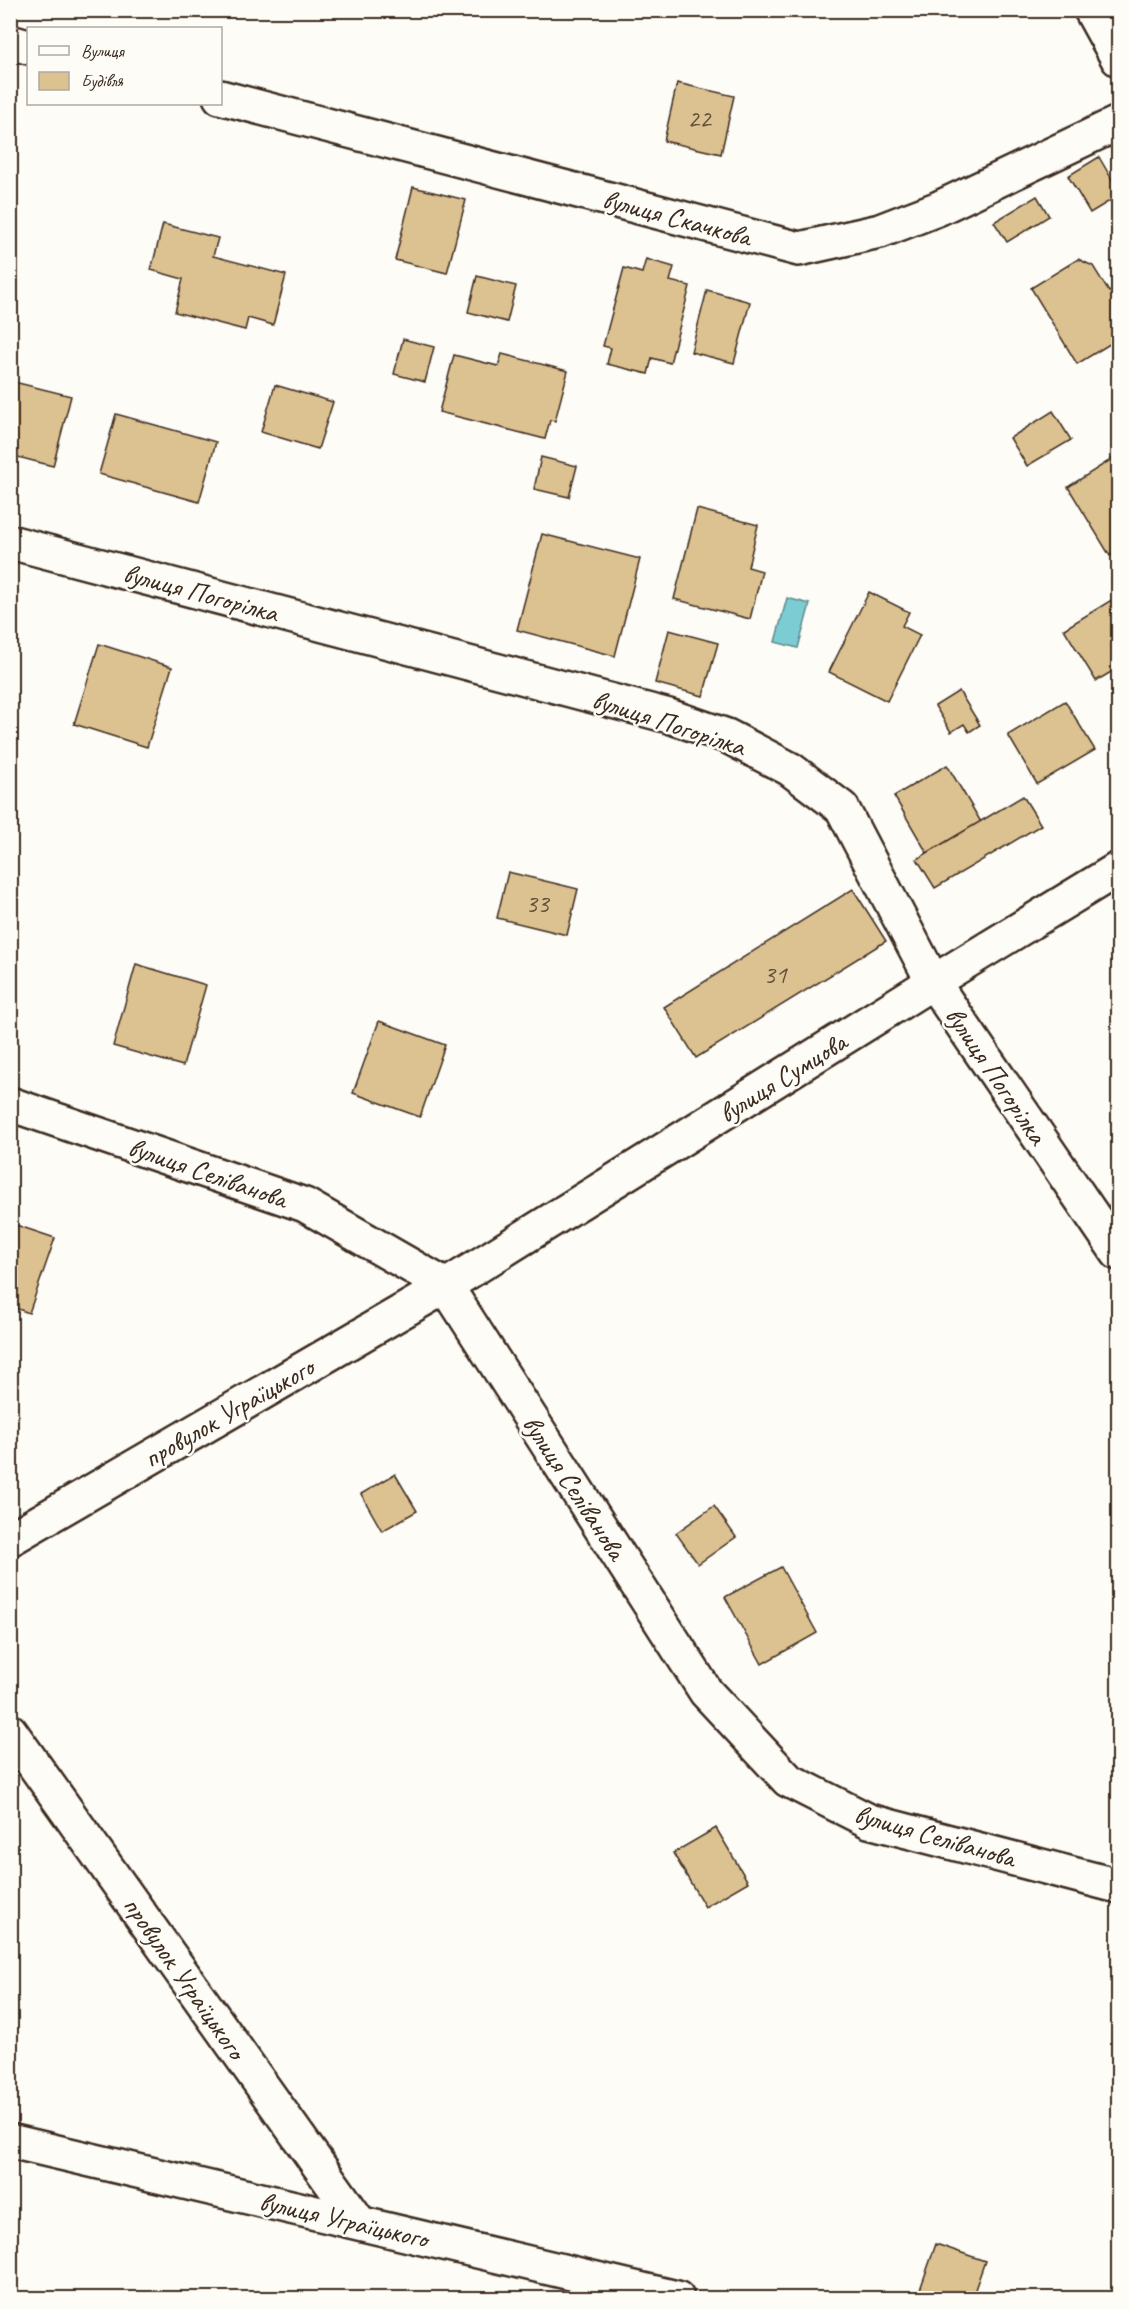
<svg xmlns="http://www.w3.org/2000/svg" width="1129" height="2309" viewBox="0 0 1129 2309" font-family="Caveat,sans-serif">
<rect width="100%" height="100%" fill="#fdfcf7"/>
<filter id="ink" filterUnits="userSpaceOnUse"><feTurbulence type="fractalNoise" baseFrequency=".0167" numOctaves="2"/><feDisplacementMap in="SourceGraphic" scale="12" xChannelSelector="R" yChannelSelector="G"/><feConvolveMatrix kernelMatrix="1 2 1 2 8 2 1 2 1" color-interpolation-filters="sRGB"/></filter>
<g filter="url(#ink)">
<path fill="#7bccd3" stroke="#618b8b" stroke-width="1.5" d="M 787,598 L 810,604 L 798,648 L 775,642 Z"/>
<g fill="#dcc191" stroke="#3b2a1e" stroke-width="1.5">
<path d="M 677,83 L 734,96 L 721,154 L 664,141 Z"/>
<path d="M 1099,157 L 1118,190 L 1118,196 L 1090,213 L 1068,176 Z"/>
<path d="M 413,187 L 466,200 L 447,273 L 395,260 Z"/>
<path d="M 1037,196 L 1049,216 L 1007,242 L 994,222 Z"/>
<path d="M 163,224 L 218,238 L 213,256 L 286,275 L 273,325 L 248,318 L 245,330 L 175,312 L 183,279 L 151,270 Z"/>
<path d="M 646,259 L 674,267 L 670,281 L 690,286 L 670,363 L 652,358 L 648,374 L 607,364 L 611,348 L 603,346 L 624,268 L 642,273 Z"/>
<path d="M 1078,259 L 1093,266 L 1109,292 L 1118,286 L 1118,339 L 1077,364 L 1031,288 Z"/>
<path d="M 477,276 L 516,286 L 507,322 L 468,312 Z"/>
<path d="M 707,290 L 750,302 L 734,363 L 691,352 Z"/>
<path d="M 403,339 L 434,347 L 425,382 L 394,374 Z"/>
<path d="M 502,354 L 568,371 L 555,421 L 550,420 L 545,439 L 439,412 L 454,355 L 498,366 Z"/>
<path d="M 10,381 L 71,396 L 53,466 L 10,455 Z"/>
<path d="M 275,385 L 333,402 L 318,449 L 261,432 Z"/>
<path d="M 1053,411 L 1071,440 L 1027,466 L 1010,438 Z"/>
<path d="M 116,414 L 216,442 L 199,502 L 99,474 Z"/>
<path d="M 1118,455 L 1118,551 L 1110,556 L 1068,487 Z"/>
<path d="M 541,457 L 577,466 L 569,497 L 534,489 Z"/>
<path d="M 697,509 L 758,525 L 748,567 L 762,571 L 750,619 L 674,599 Z"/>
<path d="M 542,534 L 640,559 L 615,656 L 517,630 Z"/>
<path d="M 869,592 L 909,612 L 902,626 L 920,635 L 887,701 L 829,672 Z"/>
<path d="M 1118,596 L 1118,668 L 1096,681 L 1064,629 Z"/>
<path d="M 10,623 L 16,624 L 10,644 Z"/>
<path d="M 669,630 L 718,643 L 703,696 L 655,683 Z"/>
<path d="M 99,644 L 172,667 L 147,747 L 74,724 Z"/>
<path d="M 959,691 L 980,725 L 969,732 L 964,724 L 951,732 L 935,706 Z"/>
<path d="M 1065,701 L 1095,750 L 1037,784 L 1008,735 Z"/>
<path d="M 947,765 L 981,822 L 927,853 L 894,796 Z"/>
<path d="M 1023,796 L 1041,825 L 935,888 L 917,859 Z"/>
<path d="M 508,872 L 578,889 L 567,935 L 497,918 Z"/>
<path d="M 853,889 L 886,941 L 696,1058 L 664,1007 Z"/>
<path d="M 136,964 L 206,985 L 183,1066 L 113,1046 Z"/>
<path d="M 379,1021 L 445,1045 L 420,1117 L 353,1093 Z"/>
<path d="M 10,1223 L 55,1238 L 29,1313 L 10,1306 Z"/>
<path d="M 395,1474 L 417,1511 L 382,1531 L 361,1494 Z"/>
<path d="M 714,1506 L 736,1537 L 698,1564 L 676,1533 Z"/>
<path d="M 781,1567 L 817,1633 L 762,1664 L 725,1597 Z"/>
<path d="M 716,1828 L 748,1882 L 705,1907 L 673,1853 Z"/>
<path d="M 936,2244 L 985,2261 L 972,2298 L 917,2298 Z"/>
</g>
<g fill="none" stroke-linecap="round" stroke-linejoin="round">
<defs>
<g id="minor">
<path d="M 1091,10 L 1118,59"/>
<path d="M 10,42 L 28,47"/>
<path d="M 220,97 L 799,249 L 880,231 L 937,209 L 1118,123"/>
<path d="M 10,542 L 669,716 L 727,736 L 790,769 L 842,808 L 933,982 L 1118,1253"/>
<path d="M 10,1104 L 305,1205 L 446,1286 L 706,1692 L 788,1780 L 869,1821 L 1118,1886"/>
<path d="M 10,1539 L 446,1286 L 933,982 L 1118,869"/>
<path d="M 10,1731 L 359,2222"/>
<path d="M 10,2141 L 677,2298"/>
</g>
</defs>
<use href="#minor" stroke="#3b2a1e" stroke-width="38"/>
<use href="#minor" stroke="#fdfcf7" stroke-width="33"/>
</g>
</g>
<g text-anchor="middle" stroke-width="5" stroke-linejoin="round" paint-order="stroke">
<g font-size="26" fill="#63503b">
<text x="699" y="127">22</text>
<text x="537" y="912">33</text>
<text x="775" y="983">31</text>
</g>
<g font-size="28" fill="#3b2a1e" stroke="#fdfcf7">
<text transform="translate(677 217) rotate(15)" y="10">вулиця Скачкова</text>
<text transform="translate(201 592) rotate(15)" y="10">вулиця Погорілка</text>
<text transform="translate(669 722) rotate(18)" y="10">вулиця Погорілка</text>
<text transform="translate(997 1075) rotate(56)" y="10">вулиця Погорілка</text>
<text transform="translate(782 1077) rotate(-32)" y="10">вулиця Сумцова</text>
<text transform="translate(208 1172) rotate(19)" y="10">вулиця Селіванова</text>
<text transform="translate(228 1412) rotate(-30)" y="10">провулок Уграїцького</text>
<text transform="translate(575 1487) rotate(57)" y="10">вулиця Селіванова</text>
<text transform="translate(935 1835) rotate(16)" y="10">вулиця Селіванова</text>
<text transform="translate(185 1977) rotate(55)" y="10">провулок Уграїцького</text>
<text transform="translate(344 2219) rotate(13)" y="10">вулиця Уграїцького</text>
</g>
</g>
<rect width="1129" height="2309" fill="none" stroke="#fdfcf7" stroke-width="36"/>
<rect x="18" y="18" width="1093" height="2273" fill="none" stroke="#3b2a1e" stroke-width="2" filter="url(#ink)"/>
<rect x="27" y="27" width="195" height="78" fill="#fdfcf7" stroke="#afa8a0" stroke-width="1.5"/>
<rect x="39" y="46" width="30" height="9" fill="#fdfcf7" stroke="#afa8a0" stroke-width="1.5"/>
<text x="81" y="57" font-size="18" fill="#3b2a1e">Вулиця</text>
<rect x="39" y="72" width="30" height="18" fill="#dcc191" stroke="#afa8a0" stroke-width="1.5"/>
<text x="81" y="87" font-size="18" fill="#3b2a1e">Будівля</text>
</svg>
